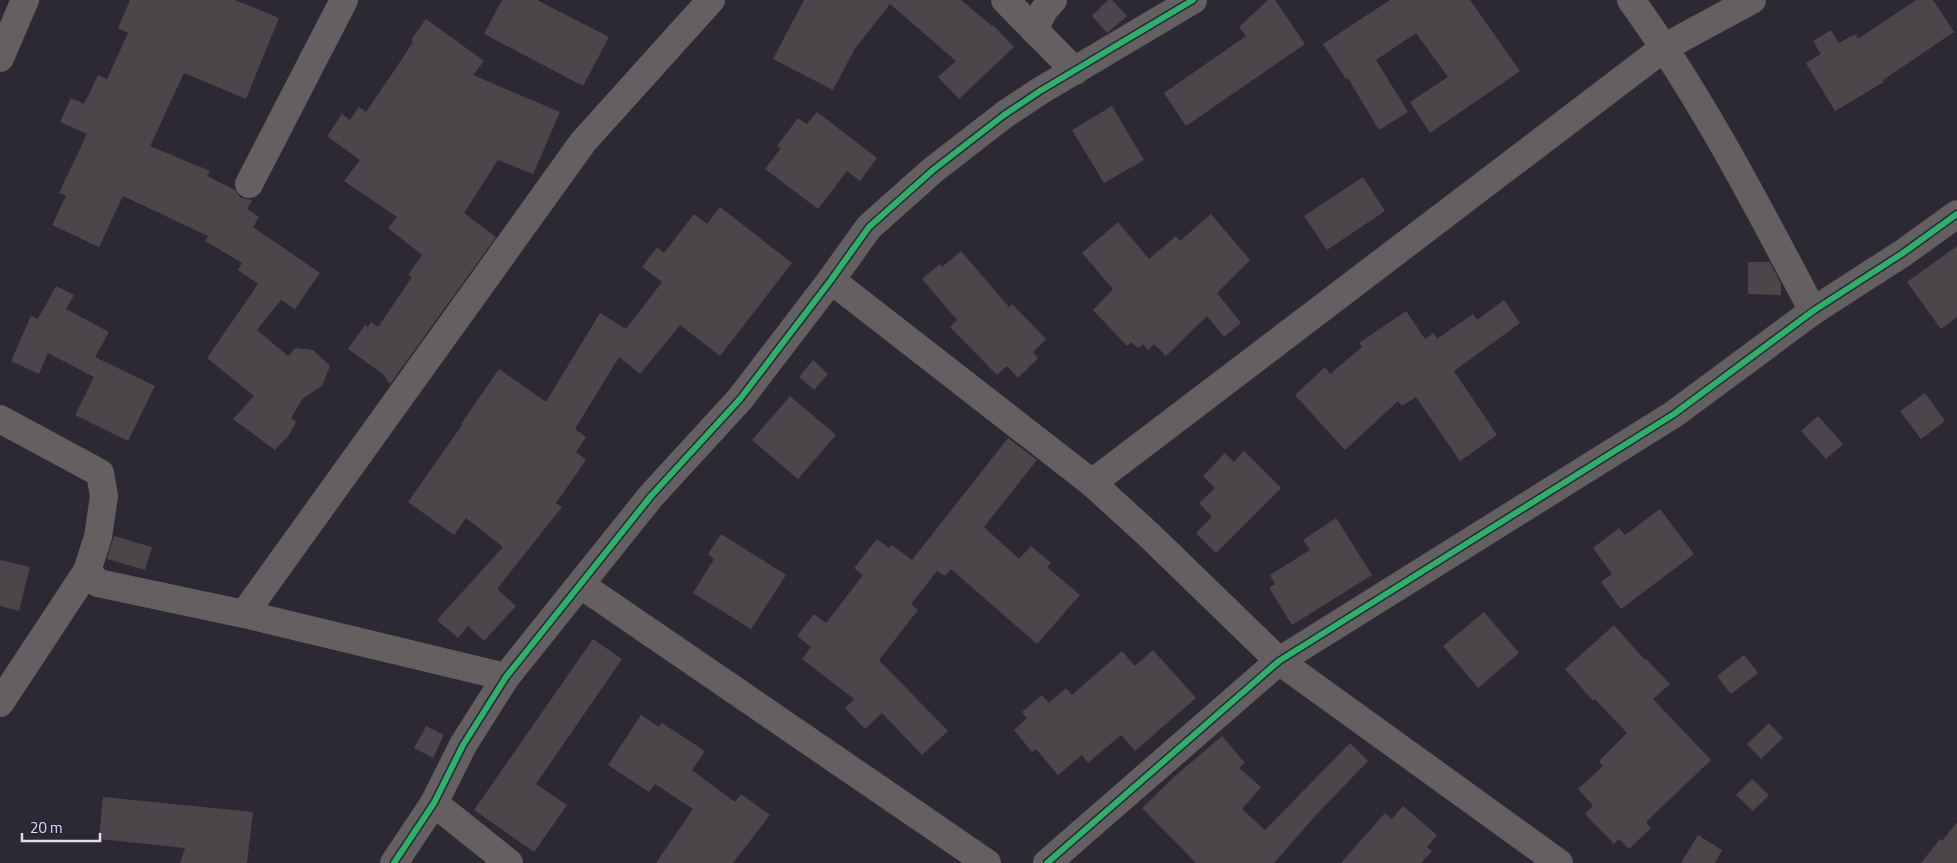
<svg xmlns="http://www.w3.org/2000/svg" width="1957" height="863" viewBox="0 0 1957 863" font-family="'Titillium Web',sans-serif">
<rect width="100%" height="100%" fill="#2c2935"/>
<g fill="#4c464b">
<path d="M 130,0 L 235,0 L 279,18 L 246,99 L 184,73 L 150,146 L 210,171 L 207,176 L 235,190 L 241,198 L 252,200 L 247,209 L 259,217 L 253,227 L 320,273 L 295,309 L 281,300 L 257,330 L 288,356 L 296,348 L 313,350 L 330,366 L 322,386 L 303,398 L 291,418 L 296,422 L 289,435 L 275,450 L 233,419 L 254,396 L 207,358 L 258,284 L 238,270 L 242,263 L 205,241 L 208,236 L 123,196 L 99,247 L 52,225 L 66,196 L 59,193 L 87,134 L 60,122 L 71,98 L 84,104 L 98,75 L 107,79 L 128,33 L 118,28 Z"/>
<path d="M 502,0 L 537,0 L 609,37 L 583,86 L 484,34 Z"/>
<path d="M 804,0 L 961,0 L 992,26 L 993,25 L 1014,47 L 959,99 L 938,77 L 956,61 L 890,4 L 854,50 L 833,90 L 773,59 Z"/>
<path d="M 1108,0 L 1112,0 L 1127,16 L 1107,33 L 1092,16 Z"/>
<path d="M 1268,0 L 1275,0 L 1305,44 L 1186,126 L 1164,93 L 1246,36 L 1239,27 Z"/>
<path d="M 1390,0 L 1470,0 L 1520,71 L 1430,133 L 1410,102 L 1448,77 L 1416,33 L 1376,60 L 1408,112 L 1379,130 L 1348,78 L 1346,79 L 1323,44 Z"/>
<path d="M 1916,0 L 1933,0 L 1954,32 L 1883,80 L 1884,82 L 1835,111 L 1806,63 L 1821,54 L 1813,41 L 1831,30 L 1839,43 L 1855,34 L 1858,39 Z"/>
<path d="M 426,19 L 484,61 L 473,75 L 560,112 L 533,174 L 498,160 L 464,213 L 496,237 L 390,384 L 384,375 L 348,349 L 365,325 L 368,327 L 371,322 L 378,327 L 412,277 L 408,275 L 422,255 L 388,228 L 397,217 L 344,181 L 360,160 L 327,136 L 342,114 L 350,120 L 359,107 L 366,112 L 398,65 L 413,42 L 411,40 Z"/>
<path d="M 1112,106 L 1144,160 L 1104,183 L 1072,130 Z"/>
<path d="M 817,112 L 877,158 L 860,181 L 847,171 L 818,209 L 765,169 L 781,148 L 777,146 L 798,118 L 807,124 Z"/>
<path d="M 1363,177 L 1385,211 L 1327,250 L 1304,216 Z"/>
<path d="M 720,207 L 792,263 L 720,356 L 680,325 L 640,374 L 619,357 L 575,429 L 586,437 L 576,452 L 586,460 L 556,503 L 562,507 L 497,589 L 516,606 L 484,641 L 468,626 L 458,638 L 437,620 L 503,547 L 466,518 L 454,535 L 408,502 L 462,425 L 461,424 L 499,369 L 546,402 L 600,313 L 626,329 L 662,282 L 642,267 L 657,247 L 664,253 L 694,214 L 707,224 Z"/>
<path d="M 1211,214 L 1250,260 L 1217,293 L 1241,323 L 1224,337 L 1207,316 L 1166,356 L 1154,344 L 1148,350 L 1143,344 L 1138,348 L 1131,342 L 1127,346 L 1093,310 L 1113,289 L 1082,253 L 1118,222 L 1149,259 L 1176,236 L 1180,241 Z"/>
<path d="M 1957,246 L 1957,317 L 1941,329 L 1907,282 Z"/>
<path d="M 961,251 L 1009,307 L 1012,304 L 1046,339 L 1033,352 L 1038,358 L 1018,378 L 1007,366 L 997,375 L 950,327 L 957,320 L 922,279 L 940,264 L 942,267 Z"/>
<path d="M 1748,262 L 1770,262 L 1781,284 L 1781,295 L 1748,294 Z"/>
<path d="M 56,286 L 74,295 L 66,309 L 109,332 L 95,357 L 155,386 L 128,441 L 75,415 L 94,377 L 48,353 L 39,374 L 11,361 L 31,316 L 38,319 Z"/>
<path d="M 1504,300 L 1520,323 L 1454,371 L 1497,435 L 1460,461 L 1416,397 L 1402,406 L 1398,401 L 1345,450 L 1295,395 L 1325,367 L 1330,374 L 1362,347 L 1359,343 L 1406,311 L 1425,339 L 1434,333 L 1437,339 L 1473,314 L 1477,320 Z"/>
<path d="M 813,360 L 828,374 L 814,390 L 799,377 Z"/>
<path d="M 1925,393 L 1945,421 L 1921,439 L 1900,411 Z"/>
<path d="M 790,396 L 836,435 L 798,479 L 752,440 Z"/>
<path d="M 1818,416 L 1843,444 L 1826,459 L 1801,431 Z"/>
<path d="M 1008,438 L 1037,460 L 984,527 L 1019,559 L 1031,546 L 1051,563 L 1047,567 L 1080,595 L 1037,644 L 951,569 L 945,576 L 937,571 L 911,604 L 918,610 L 879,660 L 948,731 L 922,755 L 882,713 L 865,729 L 845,708 L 854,699 L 802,659 L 811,647 L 797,636 L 814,614 L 826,623 L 863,575 L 854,568 L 877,539 L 889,548 L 892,545 L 912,560 Z"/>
<path d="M 1244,451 L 1281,488 L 1216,553 L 1196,533 L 1212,517 L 1199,503 L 1215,488 L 1203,476 L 1225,453 L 1234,462 Z"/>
<path d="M 1660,509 L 1694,554 L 1621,609 L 1601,582 L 1612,574 L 1593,548 L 1619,528 L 1625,535 Z"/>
<path d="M 1336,518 L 1372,575 L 1292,625 L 1269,588 L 1275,584 L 1270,575 L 1310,550 L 1303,540 Z"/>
<path d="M 721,534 L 786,575 L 751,629 L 693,593 L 714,559 L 708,554 Z"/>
<path d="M 114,536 L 152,547 L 145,570 L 107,559 Z"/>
<path d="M 0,560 L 30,567 L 19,611 L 0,606 Z"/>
<path d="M 1484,612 L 1519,653 L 1478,688 L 1443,646 Z"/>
<path d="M 1614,625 L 1645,660 L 1646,659 L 1670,684 L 1653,699 L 1711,760 L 1646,822 L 1651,828 L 1629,849 L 1619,839 L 1614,844 L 1585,814 L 1593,806 L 1578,789 L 1603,766 L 1599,761 L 1627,733 L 1595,699 L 1593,701 L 1565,669 Z"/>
<path d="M 593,639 L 622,659 L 536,784 L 567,805 L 534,852 L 474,810 Z"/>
<path d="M 1153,650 L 1196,698 L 1135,751 L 1121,735 L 1088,763 L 1082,755 L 1058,775 L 1036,749 L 1032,752 L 1014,730 L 1027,718 L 1022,712 L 1042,695 L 1049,703 L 1066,688 L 1072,695 L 1122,651 L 1135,666 Z"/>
<path d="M 1744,655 L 1758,673 L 1731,694 L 1717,676 Z"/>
<path d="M 641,715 L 659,727 L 662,723 L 705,751 L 692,770 L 735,802 L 741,794 L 770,815 L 733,863 L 656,863 L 693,809 L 655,784 L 649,792 L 608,765 Z"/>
<path d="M 1769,723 L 1783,738 L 1761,759 L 1747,744 Z"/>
<path d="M 426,726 L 444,735 L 433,758 L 414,748 Z"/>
<path d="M 1222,736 L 1245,763 L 1239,768 L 1261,787 L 1242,809 L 1265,830 L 1350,743 L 1368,761 L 1317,814 L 1274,863 L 1196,863 L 1142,808 L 1174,777 Z"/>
<path d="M 1752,779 L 1769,795 L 1753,811 L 1736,795 Z"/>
<path d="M 103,797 L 253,812 L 247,863 L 180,863 L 185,848 L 99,839 Z"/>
<path d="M 1403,806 L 1437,835 L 1427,847 L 1432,851 L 1421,863 L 1341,863 L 1385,813 L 1392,819 Z"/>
<path d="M 1957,822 L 1957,863 L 1921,863 L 1940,839 L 1942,841 Z"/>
<path d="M 1698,835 L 1722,850 L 1715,863 L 1681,863 Z"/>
</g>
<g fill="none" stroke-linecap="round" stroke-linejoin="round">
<g stroke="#645f60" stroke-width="28">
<path d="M 1005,0 L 1075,71"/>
<path d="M 1631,0 C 1702,98 1757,205 1813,311"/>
<path d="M 1034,30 L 1044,10 L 1053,0"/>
<path d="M 0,58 L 25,0"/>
<path d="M 249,184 L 344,0"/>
<path d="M 831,280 L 1092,483 L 1149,535 L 1279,661 L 1559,863"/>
<path d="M 0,419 L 100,473 L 104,496 L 98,537 L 87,571 L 98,583 L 244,614 L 506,677"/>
<path d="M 1092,483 L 1665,47 L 1752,0"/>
<path d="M 581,585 L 987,863"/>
<path d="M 244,614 L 583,142 L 711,0"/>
<path d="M 0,703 L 87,571"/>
<path d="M 434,803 L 509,863"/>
<path d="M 394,863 L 434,803 L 463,745 L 506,677 L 651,496 L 740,399 L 831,280 L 869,227 L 933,170 L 1004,115 L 1040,91 L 1193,0"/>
<path d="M 1047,863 L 1279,661 L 1674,414 L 1813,311 L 1903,253 L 1957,214"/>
</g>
<defs>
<g id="cycleway">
<path d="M 394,863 L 434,803 L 463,745 L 506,677 L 651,496 L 740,399 L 831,280 L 869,227 L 933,170 L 1004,115 L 1040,91 L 1193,0"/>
<path d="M 1047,863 L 1279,661 L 1674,414 L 1813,311 L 1903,253 L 1957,214"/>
</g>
</defs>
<use href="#cycleway" stroke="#28243a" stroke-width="9"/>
<use href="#cycleway" stroke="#2db169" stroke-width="6"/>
</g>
<path d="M22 833v8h78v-8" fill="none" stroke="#e0deed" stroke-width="2.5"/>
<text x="30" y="833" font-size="15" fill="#e0deed" stroke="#28243a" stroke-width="4" paint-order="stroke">20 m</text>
</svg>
